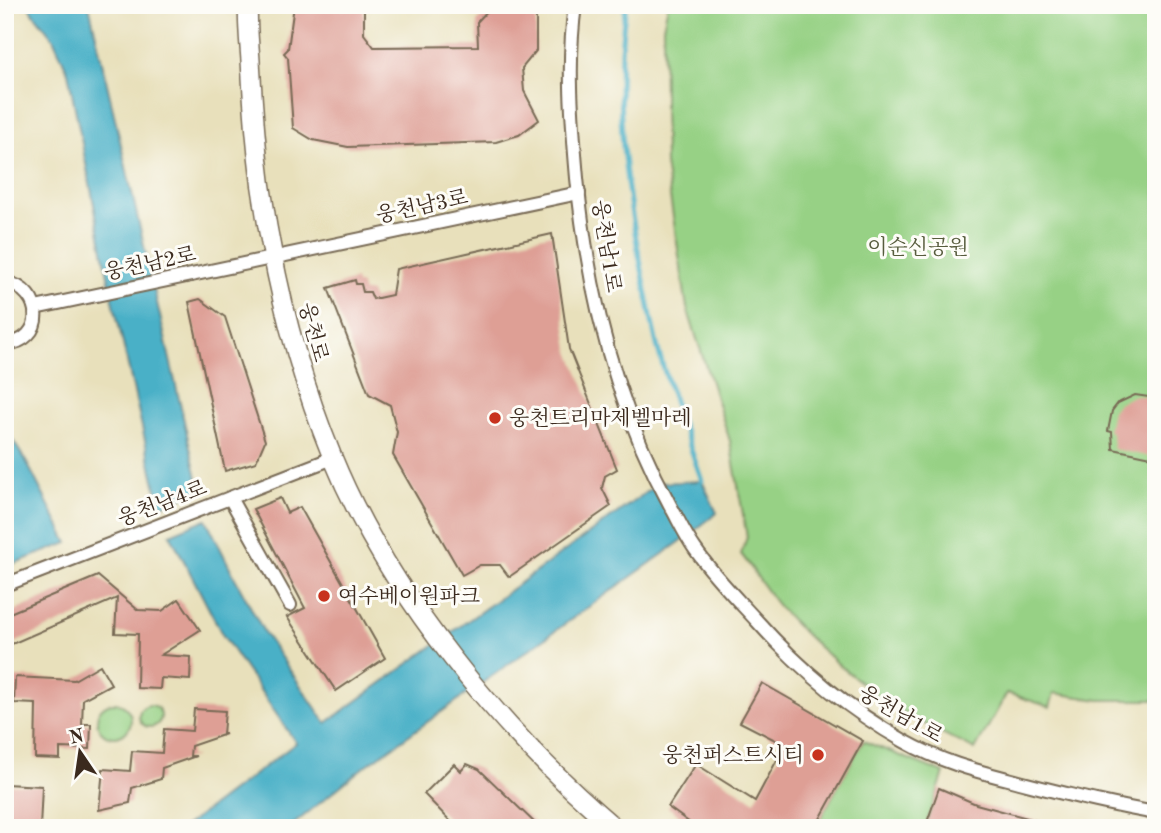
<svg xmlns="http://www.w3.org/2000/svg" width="1161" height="833" viewBox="0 0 1161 833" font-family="'Old Standard TT','Noto Serif KR',serif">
<rect width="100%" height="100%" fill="#fdfcf7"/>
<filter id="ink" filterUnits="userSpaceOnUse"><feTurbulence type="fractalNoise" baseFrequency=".0143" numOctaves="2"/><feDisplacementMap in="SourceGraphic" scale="14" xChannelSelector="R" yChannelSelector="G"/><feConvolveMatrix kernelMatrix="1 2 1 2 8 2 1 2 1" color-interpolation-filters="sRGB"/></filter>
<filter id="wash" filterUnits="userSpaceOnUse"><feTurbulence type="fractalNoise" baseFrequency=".00686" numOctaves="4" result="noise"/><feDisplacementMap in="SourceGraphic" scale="28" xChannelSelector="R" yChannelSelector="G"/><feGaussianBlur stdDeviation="1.57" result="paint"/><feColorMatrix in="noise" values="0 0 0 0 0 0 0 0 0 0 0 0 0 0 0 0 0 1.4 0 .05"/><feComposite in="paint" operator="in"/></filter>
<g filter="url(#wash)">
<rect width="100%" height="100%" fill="#e8e0bb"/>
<g fill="#97d185" stroke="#697e52" stroke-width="2">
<path d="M 668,5 L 1156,5 L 1156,700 L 1099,700 L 1054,693 L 1050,707 L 1007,693 L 975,750 C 951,737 926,726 903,712 C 857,683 816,647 779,607 C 765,591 755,571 741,554 L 747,537 L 730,441 L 687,308 L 665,164 L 663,27 Z"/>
<circle cx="114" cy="720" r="17"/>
<circle cx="150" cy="716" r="11"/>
<path d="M 863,741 L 944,773 L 925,828 L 815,828 Z"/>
</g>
<g fill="#48b0c7" stroke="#426d72" stroke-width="2">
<path d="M 27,5 L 89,5 L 200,491 L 160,506 L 111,291 L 68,72 L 53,38 Z"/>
<path d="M 5,428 L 27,463 L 68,543 L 5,567 Z"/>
<path d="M 702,481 L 717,513 L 677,544 L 360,770 L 289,828 L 183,828 L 296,743 L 222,634 L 170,534 L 206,519 L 235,578 L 265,634 L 326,723 L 659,483 Z"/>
</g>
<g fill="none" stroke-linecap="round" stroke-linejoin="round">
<path stroke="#48b0c7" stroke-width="5" d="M 626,5 C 612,96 625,186 643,275 C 648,300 652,325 658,349 C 670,393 687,437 702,481"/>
</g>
<g id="blocks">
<g fill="#de9f95">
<path d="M 294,5 L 364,5 L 364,34 L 374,47 L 478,46 L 477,22 L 491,7 L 536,7 L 536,51 L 522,68 L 524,91 L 539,120 L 519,135 L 496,142 L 348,147 L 313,140 L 293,128 L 288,58 L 284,53 L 288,49 Z"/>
<path d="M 552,234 L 569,349 L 617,469 L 605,476 L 602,488 L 611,506 L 509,577 L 500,565 L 480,565 L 462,575 L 393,455 L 397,432 L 390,405 L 369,394 L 328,288 L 355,280 L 356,284 L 361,284 L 363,292 L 370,292 L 373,299 L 392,295 L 396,269 Z"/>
<path d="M 200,299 L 225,317 L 265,441 L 256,462 L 225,471 L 189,302 Z"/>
<path d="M 1135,395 L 1156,398 L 1156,458 L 1113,449 L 1112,432 L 1108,431 L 1112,411 L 1118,403 Z"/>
<path d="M 280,498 L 287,513 L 300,507 L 385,658 L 336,691 L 287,617 L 305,608 L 253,509 Z"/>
<path d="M 98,576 L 138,610 L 162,611 L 179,599 L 200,630 L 161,655 L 191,657 L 190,680 L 161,678 L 160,689 L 137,688 L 138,634 L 115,633 L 117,598 L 5,647 L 5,615 Z"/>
<path d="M 100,665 L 111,684 L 83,699 L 82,724 L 91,724 L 90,749 L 60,748 L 60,759 L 35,758 L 36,704 L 14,703 L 15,677 L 74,680 Z"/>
<path d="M 762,683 L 863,741 L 815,828 L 697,828 L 668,807 L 696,764 L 755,801 L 785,745 L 740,722 Z"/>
<path d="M 194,709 L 225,711 L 223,734 L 226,734 L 191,746 L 190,756 L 196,756 L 162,768 L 161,779 L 132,788 L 130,803 L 99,810 L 103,769 L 130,771 L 132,751 L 162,753 L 164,729 L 192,731 Z"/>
<path d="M 454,764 L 461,771 L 467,764 L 479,769 L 540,828 L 457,828 L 424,794 Z"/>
<path d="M 5,784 L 42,786 L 40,828 L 5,828 Z"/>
<path d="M 939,788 L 976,804 L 1046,823 L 1045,828 L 925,828 Z"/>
</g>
</g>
</g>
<g filter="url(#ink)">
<use href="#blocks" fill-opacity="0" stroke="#786a55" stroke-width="2"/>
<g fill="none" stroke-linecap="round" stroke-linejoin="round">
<defs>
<g id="street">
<path d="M 575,5 C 567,64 572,120 577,178 C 588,292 615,404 670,505 C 678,519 685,535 695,549 C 713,575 736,598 757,621 C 800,669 847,709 904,741 C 943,763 977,771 1019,782 C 1065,794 1109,805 1156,813"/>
<path d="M 5,282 C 45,290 46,342 5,344"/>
<path d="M 35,308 L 579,193"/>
<path d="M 230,498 L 290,605"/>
<path d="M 5,585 L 333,458"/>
</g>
<path id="secondary" d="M 248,5 C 247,26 250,48 251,69 C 253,108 256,146 261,185 C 274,278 296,368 332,456 C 388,594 503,733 615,828"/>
</defs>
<use href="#street" stroke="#786a55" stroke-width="16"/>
<use href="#secondary" stroke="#786a55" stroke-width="21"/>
<use href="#street" stroke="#fff" stroke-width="12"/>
<use href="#secondary" stroke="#fff" stroke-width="18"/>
</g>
</g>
<g fill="#c8321e" stroke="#fdfcf7" stroke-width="2.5">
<circle cx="495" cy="418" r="7"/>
<circle cx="324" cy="596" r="7"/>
<circle cx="818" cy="755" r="7"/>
</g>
<g text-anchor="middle" stroke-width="6" stroke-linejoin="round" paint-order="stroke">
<g font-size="21" fill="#3b2a1e" stroke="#fdfcf7">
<text transform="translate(422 206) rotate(-12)" y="7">웅천남3로</text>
<text transform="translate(607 246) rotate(81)" y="7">웅천남1로</text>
<text transform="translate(150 263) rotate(-12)" y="7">웅천남2로</text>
<text transform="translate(314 332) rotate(75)" y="7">웅천로</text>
<text transform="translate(162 503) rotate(-21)" y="7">웅천남4로</text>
<text transform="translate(901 714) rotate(30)" y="7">웅천남1로</text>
</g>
<g font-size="21" fill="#575c3d" stroke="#fdfcf7">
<text x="918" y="254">이순신공원</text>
</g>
<g font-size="21" fill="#3b2a1e" stroke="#fdfcf7" text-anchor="start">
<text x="509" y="425">웅천트리마제벨마레</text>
<text x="338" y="603">여수베이원파크</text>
<text x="804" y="762" text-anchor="end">웅천퍼스트시티</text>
</g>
</g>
<rect width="1161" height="833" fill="none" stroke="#fdfcf7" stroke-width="28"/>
<g transform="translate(80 752) rotate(347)" stroke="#fdfcf7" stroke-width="5" paint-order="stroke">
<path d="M0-5L12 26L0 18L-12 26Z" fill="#3b2a1e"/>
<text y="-10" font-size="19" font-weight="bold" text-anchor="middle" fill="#3b2a1e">N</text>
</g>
</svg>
